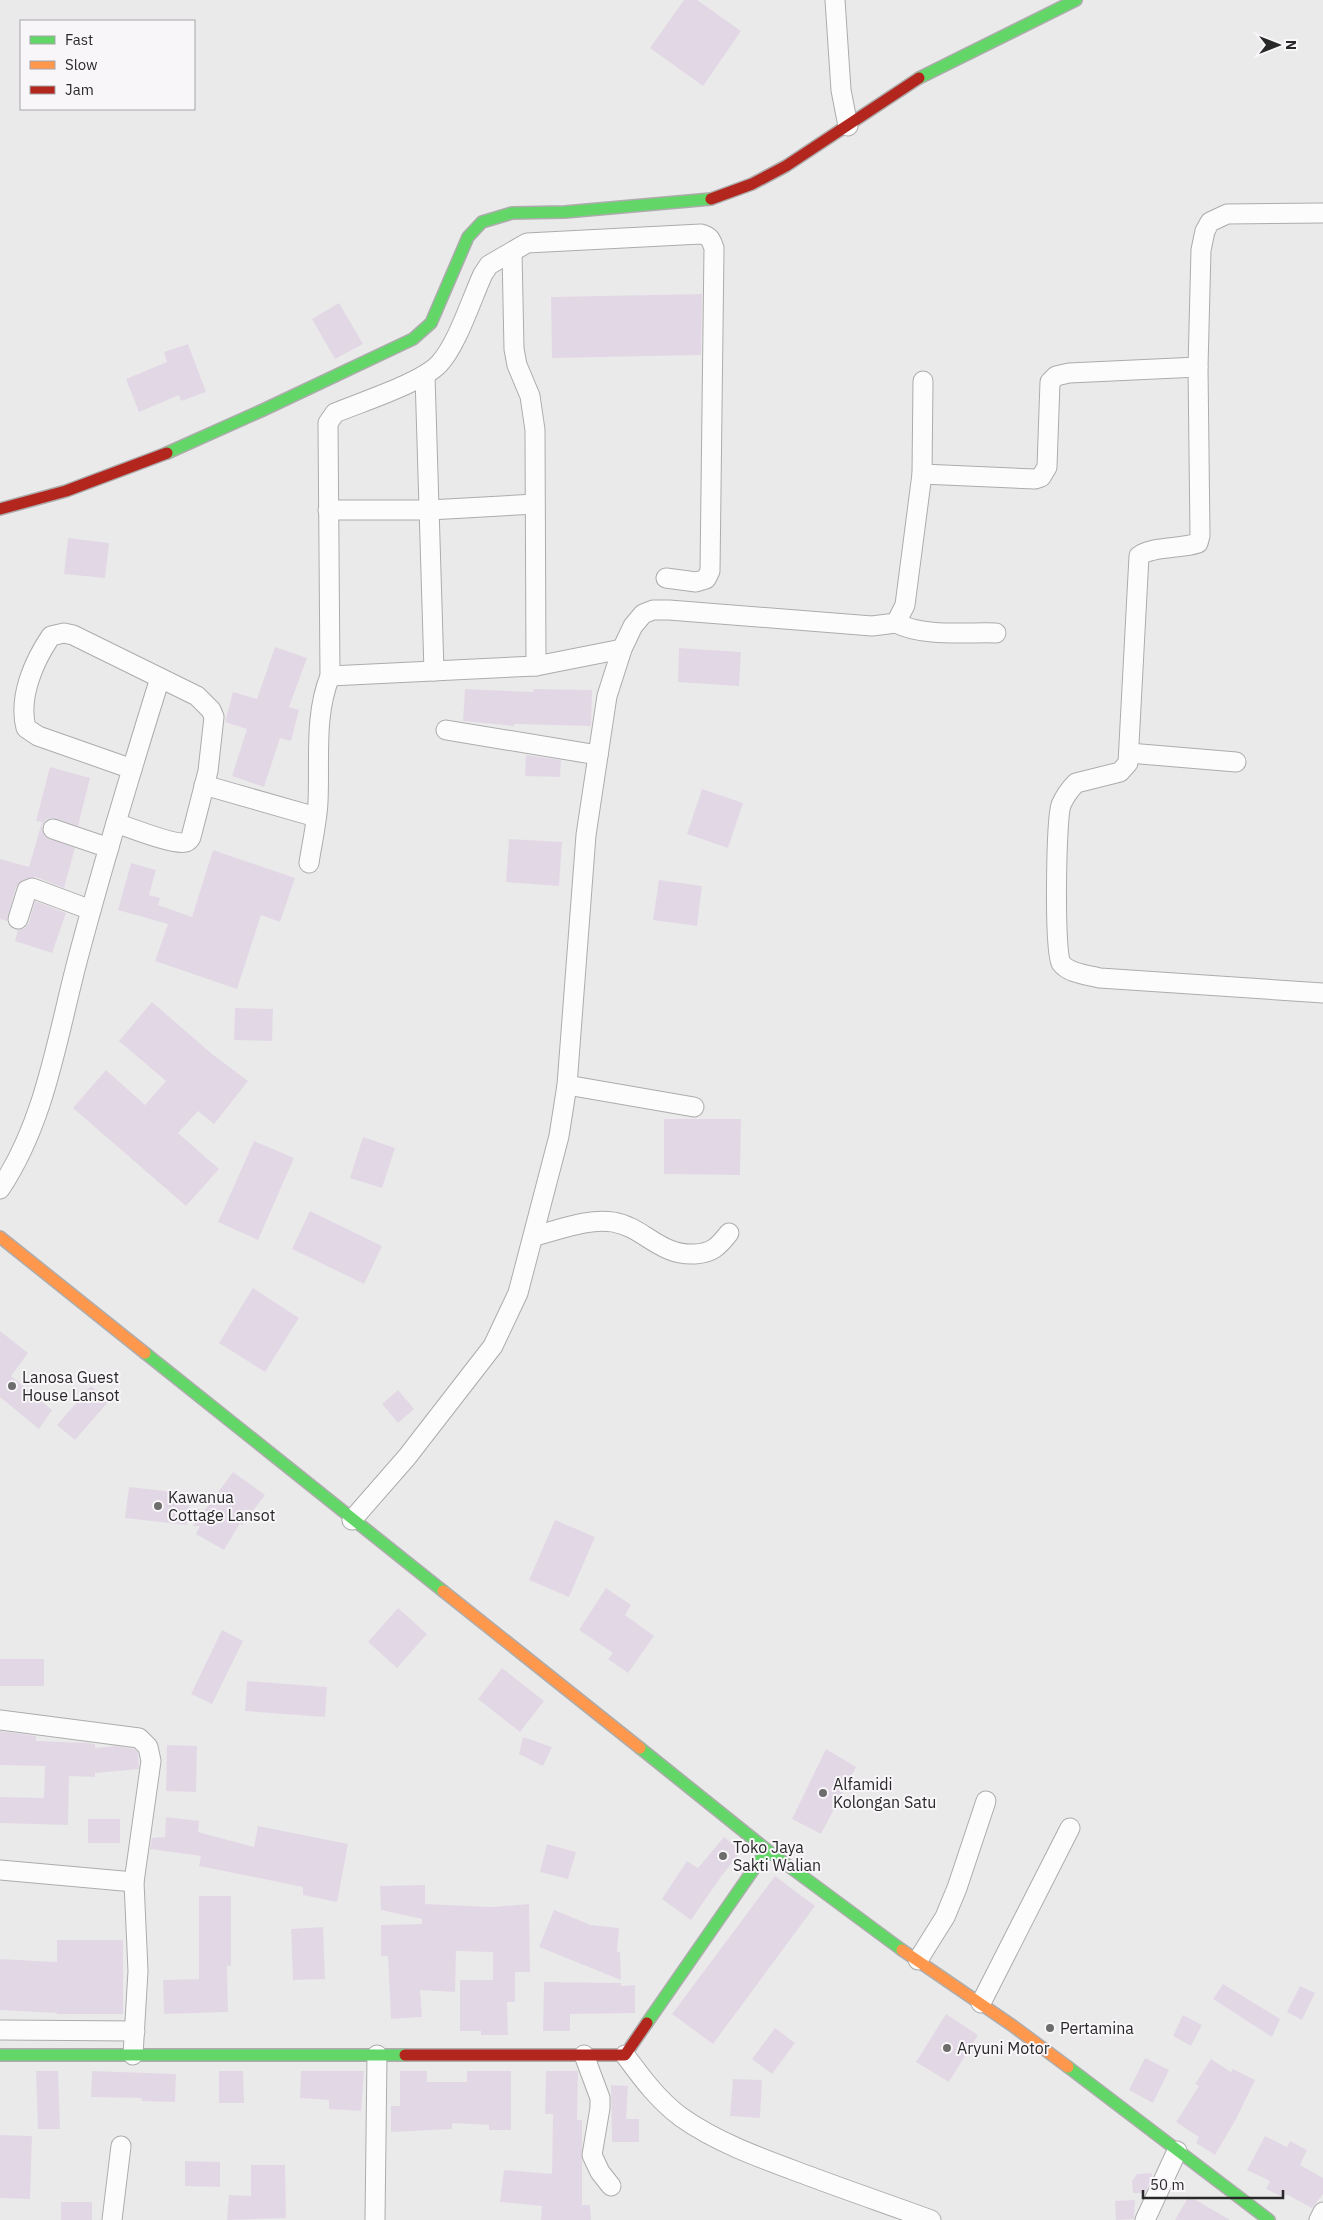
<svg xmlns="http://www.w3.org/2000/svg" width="1323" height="2220" viewBox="0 0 1323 2220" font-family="'IBM Plex Sans',sans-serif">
<rect width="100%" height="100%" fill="#ebeaeb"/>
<g fill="#e2d8e5">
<path d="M 684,0 L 697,0 L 741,31 L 703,86 L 650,48 Z"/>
<path d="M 702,294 L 701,355 L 552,358 L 551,297 Z"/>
<path d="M 339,303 L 363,344 L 335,359 L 312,319 Z"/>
<path d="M 188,344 L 206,392 L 181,401 L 179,395 L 139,412 L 126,379 L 167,362 L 164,352 Z"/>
<path d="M 68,538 L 109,543 L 105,578 L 64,574 Z"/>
<path d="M 275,647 L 307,658 L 289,707 L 299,710 L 291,741 L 280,738 L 264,787 L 232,776 L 247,729 L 225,722 L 233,692 L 257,699 Z"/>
<path d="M 679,648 L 741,652 L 739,686 L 678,682 Z"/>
<path d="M 465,689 L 533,692 L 534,689 L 592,690 L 591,726 L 514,724 L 514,726 L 463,721 Z"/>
<path d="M 526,755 L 561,760 L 560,777 L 525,776 Z"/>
<path d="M 50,767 L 90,778 L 78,826 L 51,818 L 46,820 L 42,826 L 45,837 L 75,848 L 64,888 L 36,877 L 23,880 L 16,887 L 7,921 L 0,919 L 0,859 L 29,867 L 42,822 L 36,821 Z"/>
<path d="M 702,789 L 743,803 L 728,848 L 687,834 Z"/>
<path d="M 509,839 L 562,842 L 559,886 L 506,882 Z"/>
<path d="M 213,850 L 295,878 L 280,922 L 261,915 L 237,989 L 155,961 L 168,924 L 118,910 L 131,863 L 156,870 L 149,895 L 160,898 L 158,905 L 192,917 Z"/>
<path d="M 659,880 L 702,886 L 697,926 L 653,920 Z"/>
<path d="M 35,901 L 66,913 L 52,953 L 15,941 L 18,930 L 25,928 L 29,923 Z"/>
<path d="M 152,1002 L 212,1054 L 248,1081 L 214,1124 L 198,1111 L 178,1133 L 219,1169 L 186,1206 L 73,1108 L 106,1070 L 145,1105 L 166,1081 L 119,1041 Z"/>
<path d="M 235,1008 L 273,1009 L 272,1041 L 234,1040 Z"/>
<path d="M 664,1119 L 741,1119 L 740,1175 L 664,1174 Z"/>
<path d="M 363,1137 L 395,1148 L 382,1188 L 350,1178 Z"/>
<path d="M 254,1141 L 294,1158 L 258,1240 L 218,1222 Z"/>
<path d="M 310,1211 L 382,1246 L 364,1284 L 292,1249 Z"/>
<path d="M 253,1288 L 299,1318 L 265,1372 L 219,1343 Z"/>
<path d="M 0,1331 L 28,1353 L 11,1376 L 52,1410 L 39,1429 L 0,1397 Z"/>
<path d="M 91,1386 L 108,1402 L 75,1440 L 57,1425 Z"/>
<path d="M 398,1390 L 414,1409 L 398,1423 L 382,1404 Z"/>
<path d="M 233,1472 L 265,1495 L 242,1525 L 240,1523 L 224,1550 L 196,1534 L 200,1526 L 193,1526 Z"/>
<path d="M 129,1487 L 191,1494 L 187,1525 L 125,1518 Z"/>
<path d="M 555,1520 L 595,1537 L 569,1597 L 529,1580 Z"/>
<path d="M 606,1588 L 631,1605 L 625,1615 L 654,1636 L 628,1673 L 608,1659 L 613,1653 L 579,1630 Z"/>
<path d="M 398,1608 L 427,1634 L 397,1668 L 368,1642 Z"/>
<path d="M 222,1630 L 243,1641 L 212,1704 L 191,1694 Z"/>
<rect x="0" y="1659" width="44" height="27"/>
<path d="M 502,1668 L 544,1701 L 520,1732 L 478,1699 Z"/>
<path d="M 247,1681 L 327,1687 L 325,1717 L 245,1711 Z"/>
<path d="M 0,1731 L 36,1736 L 36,1741 L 88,1743 L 95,1744 L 95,1748 L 116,1746 L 134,1749 L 138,1753 L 139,1769 L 95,1773 L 95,1777 L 69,1776 L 68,1825 L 0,1823 L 0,1797 L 44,1798 L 45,1766 L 0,1765 Z"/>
<path d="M 523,1737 L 552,1747 L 543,1766 L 519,1754 Z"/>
<path d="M 167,1745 L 197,1746 L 196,1792 L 166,1791 Z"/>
<path d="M 826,1749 L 856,1767 L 821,1834 L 792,1819 Z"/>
<path d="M 166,1817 L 199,1821 L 198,1832 L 254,1847 L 258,1826 L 348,1844 L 337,1902 L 303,1895 L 303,1887 L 199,1866 L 201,1856 L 150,1849 L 152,1838 L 165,1837 Z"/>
<rect x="88" y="1819" width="32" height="24"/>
<path d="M 724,1837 L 741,1851 L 720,1878 L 691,1920 L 662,1899 L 687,1861 L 698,1868 Z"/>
<path d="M 547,1844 L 576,1852 L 568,1879 L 540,1872 Z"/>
<path d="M 775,1876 L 815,1906 L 713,2044 L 672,2014 Z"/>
<path d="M 425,1885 L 425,1904 L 491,1907 L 529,1904 L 530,1972 L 515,1972 L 515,2002 L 507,2002 L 508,2035 L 481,2035 L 481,2031 L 460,2031 L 460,1980 L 493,1980 L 493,1952 L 456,1951 L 455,1992 L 420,1990 L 422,2017 L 391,2019 L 388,1956 L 381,1956 L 381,1925 L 422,1924 L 422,1919 L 381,1910 L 380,1886 Z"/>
<path d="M 199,1896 L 231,1896 L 231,1966 L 227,1966 L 228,2012 L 164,2014 L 163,1980 L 199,1979 Z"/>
<path d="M 554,1910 L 591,1925 L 619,1928 L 617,1952 L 620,1952 L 621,1980 L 539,1947 Z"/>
<path d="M 323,1927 L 325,1979 L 293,1980 L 291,1929 Z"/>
<path d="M 57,1940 L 123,1940 L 123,2014 L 57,2014 L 57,2013 L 0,2010 L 0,1959 L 57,1962 Z"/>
<path d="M 544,1982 L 621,1983 L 621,1986 L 635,1985 L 635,2013 L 570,2014 L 570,2031 L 543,2031 Z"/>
<path d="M 1223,1984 L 1280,2019 L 1272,2037 L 1213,1999 Z"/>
<path d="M 1300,1986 L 1315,1993 L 1302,2020 L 1287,2012 Z"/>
<path d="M 946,2014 L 978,2035 L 949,2082 L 916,2062 Z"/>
<path d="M 1183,2015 L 1202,2025 L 1191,2046 L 1173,2036 Z"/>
<path d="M 775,2028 L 795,2043 L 772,2074 L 752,2059 Z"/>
<path d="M 1145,2058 L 1169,2070 L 1153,2103 L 1129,2090 Z"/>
<path d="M 1211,2059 L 1231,2072 L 1233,2069 L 1255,2080 L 1236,2119 L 1215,2155 L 1196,2143 L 1199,2137 L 1176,2122 L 1199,2086 L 1195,2084 Z"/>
<path d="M 36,2071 L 58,2071 L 60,2129 L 38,2129 Z"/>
<path d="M 92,2071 L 176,2074 L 175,2102 L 142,2101 L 142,2098 L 91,2097 Z"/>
<path d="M 219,2071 L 243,2071 L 244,2103 L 219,2103 Z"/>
<path d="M 301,2071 L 364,2071 L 361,2111 L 329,2109 L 329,2100 L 300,2098 Z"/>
<path d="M 400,2071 L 427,2071 L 427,2082 L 467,2082 L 467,2071 L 511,2071 L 511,2130 L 489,2130 L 489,2125 L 452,2123 L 452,2129 L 391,2132 L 391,2106 L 400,2106 Z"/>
<path d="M 546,2071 L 578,2071 L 577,2120 L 582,2120 L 582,2205 L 590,2205 L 591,2220 L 541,2220 L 542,2206 L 500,2202 L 504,2170 L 552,2174 L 553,2114 L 545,2114 Z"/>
<path d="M 733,2079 L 762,2080 L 760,2118 L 730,2116 Z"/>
<path d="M 611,2085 L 628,2086 L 626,2119 L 639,2119 L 639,2142 L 612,2142 Z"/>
<path d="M 0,2135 L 32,2136 L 30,2199 L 0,2198 Z"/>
<path d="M 1265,2136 L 1287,2147 L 1290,2141 L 1307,2150 L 1300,2165 L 1323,2178 L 1323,2194 L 1312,2208 L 1286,2194 L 1284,2198 L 1266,2189 L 1270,2181 L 1247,2170 Z"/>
<path d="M 185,2161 L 220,2162 L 220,2187 L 185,2186 Z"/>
<path d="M 251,2165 L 285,2165 L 286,2218 L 227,2220 L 229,2195 L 251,2196 Z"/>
<path d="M 1152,2173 L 1152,2177 L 1145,2193 L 1133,2193 L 1132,2181 L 1137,2174 Z"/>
<path d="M 1189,2196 L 1230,2220 L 1175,2220 Z"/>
<path d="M 1135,2200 L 1134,2219 L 1116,2220 L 1115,2201 Z"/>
<rect x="61" y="2202" width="31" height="18"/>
</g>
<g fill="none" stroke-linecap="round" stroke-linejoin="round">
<defs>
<g id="street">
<path d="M 835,0 L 841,90 L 848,126"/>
<path d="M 1323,213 L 1227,214 L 1210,222 L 1205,231 L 1201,250 L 1198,367 L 1200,536 L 1198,543 C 1181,549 1152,546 1139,556 L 1128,763 L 1120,772 L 1076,783 C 1071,788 1064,798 1061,805 C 1056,820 1054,953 1061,963 C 1069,974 1089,975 1100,978 L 1323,993"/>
<path d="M 512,252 L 514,349 L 517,365 L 530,396 L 535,430 L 536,666"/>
<path d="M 425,376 L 434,671"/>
<path d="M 922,474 L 1035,479 L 1041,477 L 1047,467 L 1050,382 L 1056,376 L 1069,373 L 1198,367"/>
<path d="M 328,510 L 429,510 L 535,504"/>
<path d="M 896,623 C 923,637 966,632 996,633"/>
<path d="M 330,676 L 536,666 L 622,649"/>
<path d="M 446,730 L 598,755"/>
<path d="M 1129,753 L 1236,762"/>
<path d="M 204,785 L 316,817"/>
<path d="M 116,823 C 128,827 176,846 186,842 C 189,841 190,839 191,837 L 208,771 L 214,717 L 211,710 L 197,696 L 73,635 L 64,633 L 51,636 C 34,661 18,697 26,728 L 38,736 L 132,769"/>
<path d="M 53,829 L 109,848"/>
<path d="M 309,863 C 312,843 317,822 318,802 C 320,759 314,716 330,676 L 328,423 L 335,413 C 361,402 421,383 439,364 C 457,345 471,300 483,274 L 489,265 L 527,243 L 701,234 C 710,236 711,240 714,248 L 710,571 L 706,579 L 696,582 L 666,578"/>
<path d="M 18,919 L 27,890 L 32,888 L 91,910"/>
<path d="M 567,1085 L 694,1107"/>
<path d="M 0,1189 C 46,1120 57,1037 78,958 C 103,864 131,771 160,678"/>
<path d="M 534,1236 C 559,1230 588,1218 613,1222 C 644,1227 659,1256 695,1254 C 712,1253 718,1247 729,1233"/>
<path d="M 352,1520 L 407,1457 L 493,1346 L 518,1293 L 559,1136 L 567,1085 L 586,835 L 607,696 L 622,649 L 633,626 L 643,614 L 653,610 L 669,610 L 872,626 L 896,623 L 905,605 L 922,474 L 923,381"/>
<path d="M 0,1720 L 139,1738 L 148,1747 L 151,1761 L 134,1882 L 138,1971 L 133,2055"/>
<path d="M 0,1870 L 134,1882"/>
<path d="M 918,1960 L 945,1917 L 957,1888 L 986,1801"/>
<path d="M 981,2003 L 1070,1828"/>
<path d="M 0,2030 L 135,2031"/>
<path d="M 584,2055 L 600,2098 L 600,2108 L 592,2155 L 600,2172 L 611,2186"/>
<path d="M 625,2055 C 642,2078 658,2100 681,2117 C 719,2144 766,2160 809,2176 C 849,2191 890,2205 931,2220"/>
<path d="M 112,2220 L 121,2146"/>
<path d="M 375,2220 L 377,2055"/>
<path d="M 1145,2220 L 1177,2151"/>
<path d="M 1319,2220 L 1323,2212"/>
</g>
<g id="fast">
<path d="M 919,78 L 1076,0"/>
<path d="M 167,453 L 263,410 L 413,339 L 431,323 L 468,237 L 482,222 L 512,213 L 565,212 L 711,199"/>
<path d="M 145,1353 L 443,1591"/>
<path d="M 640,1748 L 767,1850 L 902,1950"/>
<path d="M 647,2023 L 767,1850"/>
<path d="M 0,2055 L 405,2055"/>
<path d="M 1068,2067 L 1269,2220"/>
</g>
<g id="slow">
<path d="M 0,1237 L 145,1353"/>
<path d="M 443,1591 L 640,1748"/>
<path d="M 902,1950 L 1013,2026 L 1068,2067"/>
</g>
<g id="jam">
<path d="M 711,199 L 752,184 L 786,166 L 919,78"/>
<path d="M 0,509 L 66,491 L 167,453"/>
<path d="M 405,2055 L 625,2055 L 647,2023"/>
</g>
</defs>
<use href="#street" stroke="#adacad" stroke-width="21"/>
<use href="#fast" stroke="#adacad" stroke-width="14"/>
<use href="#slow" stroke="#adacad" stroke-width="14"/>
<use href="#jam" stroke="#adacad" stroke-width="14"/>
<use href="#street" stroke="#fcfcfc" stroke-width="19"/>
<use href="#fast" stroke="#63d668" stroke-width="11"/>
<use href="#slow" stroke="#ff974d" stroke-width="11"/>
<use href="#jam" stroke="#b3261e" stroke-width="11"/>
</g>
<g fill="#6e6d6e" stroke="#f9f6fa" stroke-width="2">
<circle cx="12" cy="1386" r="5"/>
<circle cx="158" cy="1506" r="5"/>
<circle cx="823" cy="1793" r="5"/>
<circle cx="723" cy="1856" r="5"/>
<circle cx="1050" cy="2028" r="5"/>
<circle cx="947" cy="2048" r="5"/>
</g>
<g text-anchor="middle" stroke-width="4" stroke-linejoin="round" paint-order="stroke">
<g font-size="16" fill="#2a292a" stroke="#f9f6fa" text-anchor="start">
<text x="22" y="1383">Lanosa Guest<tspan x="22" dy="18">House Lansot</tspan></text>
<text x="168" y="1503">Kawanua<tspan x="168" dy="18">Cottage Lansot</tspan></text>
<text x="833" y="1790">Alfamidi<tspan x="833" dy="18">Kolongan Satu</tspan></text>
<text x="733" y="1853">Toko Jaya<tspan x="733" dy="18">Sakti Walian</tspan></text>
<text x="1060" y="2034">Pertamina</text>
<text x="957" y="2054">Aryuni Motor</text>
</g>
</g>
<rect x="20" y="20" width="175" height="90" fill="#f9f6fa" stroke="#a6a4a7"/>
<rect x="30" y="36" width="25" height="8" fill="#63d668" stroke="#a6a4a7"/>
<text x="65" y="45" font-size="15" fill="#2a292a">Fast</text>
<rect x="30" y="61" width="25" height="8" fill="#ff974d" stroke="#a6a4a7"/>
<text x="65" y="70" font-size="15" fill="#2a292a">Slow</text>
<rect x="30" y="86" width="25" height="8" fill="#b3261e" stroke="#a6a4a7"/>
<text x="65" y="95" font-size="15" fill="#2a292a">Jam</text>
<g transform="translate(1278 45) rotate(90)" stroke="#f9f6fa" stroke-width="4" paint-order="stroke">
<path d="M0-4L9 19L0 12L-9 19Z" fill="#2a292a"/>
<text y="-8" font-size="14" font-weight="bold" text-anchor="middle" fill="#2a292a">N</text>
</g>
<path d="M1143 2190v8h140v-8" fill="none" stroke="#2a292a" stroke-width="2.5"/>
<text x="1150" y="2190" font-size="15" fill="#2a292a" stroke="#f9f6fa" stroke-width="4" paint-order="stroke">50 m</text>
</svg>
